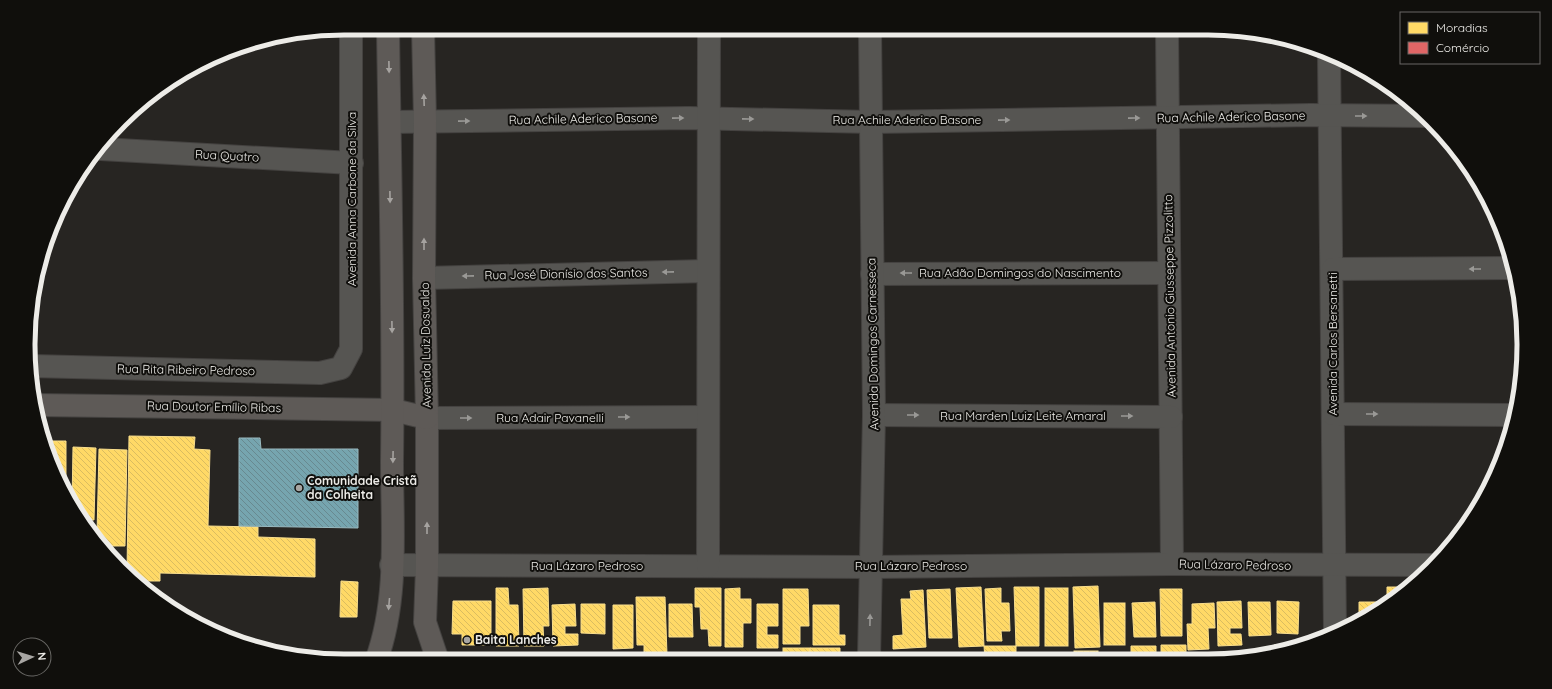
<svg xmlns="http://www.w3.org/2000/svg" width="1552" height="689" viewBox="0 0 1552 689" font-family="Quicksand,sans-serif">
<defs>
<pattern id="homes-back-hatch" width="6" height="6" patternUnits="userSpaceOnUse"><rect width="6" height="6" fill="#ffd966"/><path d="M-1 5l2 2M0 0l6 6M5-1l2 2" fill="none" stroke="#dabc60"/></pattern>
<pattern id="shops-back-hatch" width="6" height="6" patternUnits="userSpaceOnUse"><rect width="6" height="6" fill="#e06666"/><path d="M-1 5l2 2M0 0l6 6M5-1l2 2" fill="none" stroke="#b25d5c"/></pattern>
<pattern id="public-back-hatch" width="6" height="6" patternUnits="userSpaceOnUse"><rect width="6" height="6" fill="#76a5af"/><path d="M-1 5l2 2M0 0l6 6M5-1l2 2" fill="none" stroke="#688990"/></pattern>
</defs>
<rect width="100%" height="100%" fill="#272522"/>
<g fill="url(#homes-back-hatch)" stroke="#fadf8d">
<path d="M 129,436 L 195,437 L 194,449 L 210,450 L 208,526 L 258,527 L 258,537 L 315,539 L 315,577 L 160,573 L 160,581 L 134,581 L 127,571 Z"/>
<path d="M 45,441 L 66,441 L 66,488 L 64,488 L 45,446 Z"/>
<path d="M 73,447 L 96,448 L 94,520 L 84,519 L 72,504 Z"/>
<path d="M 99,449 L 127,450 L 125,546 L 109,546 L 109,549 L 97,535 Z"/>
<path d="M 341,581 L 358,582 L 357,617 L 340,617 Z"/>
<path d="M 1098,586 L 1100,647 L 1075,648 L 1073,587 Z"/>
<path d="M 981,587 L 984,646 L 959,647 L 956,588 Z"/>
<path d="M 1014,587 L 1039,587 L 1039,646 L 1016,646 Z"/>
<path d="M 1387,587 L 1409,587 L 1400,595 L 1387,603 Z"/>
<path d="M 496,588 L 508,588 L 509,605 L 518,605 L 519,646 L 496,646 Z"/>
<path d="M 548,588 L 549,626 L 543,626 L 544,646 L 524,646 L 523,589 Z"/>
<path d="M 695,588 L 721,588 L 721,646 L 709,646 L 708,629 L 701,629 L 700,607 L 695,607 Z"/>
<path d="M 740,588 L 740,599 L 751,599 L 751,623 L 743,623 L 743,647 L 725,647 L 725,589 Z"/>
<path d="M 1001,588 L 1001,603 L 1009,603 L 1010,631 L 1001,631 L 1002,641 L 987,641 L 985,589 Z"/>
<rect x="1045" y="588" width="23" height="58"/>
<path d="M 783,589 L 808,589 L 809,626 L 800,626 L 800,644 L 783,644 Z"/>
<path d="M 950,589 L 952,638 L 929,638 L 927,590 Z"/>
<path d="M 1160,589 L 1182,589 L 1182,636 L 1161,636 Z"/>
<path d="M 923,590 L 926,647 L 893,649 L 893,636 L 903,635 L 901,599 L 911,599 L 910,591 Z"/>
<path d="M 636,597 L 665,597 L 667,655 L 644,655 L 644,645 L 637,645 Z"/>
<path d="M 453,601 L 491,601 L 491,645 L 462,645 L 462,634 L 452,634 Z"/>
<path d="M 1241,601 L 1242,628 L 1230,628 L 1230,634 L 1241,634 L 1242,645 L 1218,646 L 1217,602 Z"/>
<path d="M 1277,601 L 1299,602 L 1298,634 L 1277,633 Z"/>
<path d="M 1155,602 L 1156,637 L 1134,637 L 1132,603 Z"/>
<path d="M 1248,602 L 1270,602 L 1271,635 L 1249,636 Z"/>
<path d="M 1359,602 L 1381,602 L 1381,607 L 1359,620 Z"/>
<rect x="1104" y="603" width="21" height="42"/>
<path d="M 1214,603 L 1215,628 L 1208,628 L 1209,649 L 1188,650 L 1187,624 L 1192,624 L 1192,604 Z"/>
<path d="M 575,604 L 576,626 L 565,626 L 565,634 L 578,634 L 578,645 L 553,646 L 552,605 Z"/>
<path d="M 581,604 L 605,604 L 605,634 L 581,633 Z"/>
<path d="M 669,604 L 692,604 L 693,637 L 669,637 Z"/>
<path d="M 757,604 L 778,604 L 778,626 L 767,626 L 767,635 L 778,635 L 778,648 L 757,648 Z"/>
<path d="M 613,605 L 633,605 L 633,648 L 613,649 Z"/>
<path d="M 813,605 L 839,605 L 839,635 L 845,635 L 845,645 L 813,645 Z"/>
<path d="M 1301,644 L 1274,651 L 1274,645 Z"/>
<path d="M 1161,645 L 1186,645 L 1186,658 L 1161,659 Z"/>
<path d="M 984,646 L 1016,646 L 1016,659 L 985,659 Z"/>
<path d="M 1131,646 L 1156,646 L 1156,659 L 1131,657 Z"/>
<rect x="783" y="648" width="27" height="12"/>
<path d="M 810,648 L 840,648 L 840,659 L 810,660 Z"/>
<rect x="1074" y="651" width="24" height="8"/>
<rect x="591" y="655" width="17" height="5"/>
<path d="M 1214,655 L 1214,658 L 1190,658 L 1190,656 Z"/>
<path d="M 925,656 L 926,659 L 896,659 L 896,657 Z"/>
<rect x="1103" y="656" width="25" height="3"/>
</g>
<path fill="url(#shops-back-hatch)" stroke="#e48e8d" d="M 695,654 L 695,660 L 638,660 L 638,655 Z"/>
<path fill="url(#public-back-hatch)" stroke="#9abac0" d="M 239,438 L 260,438 L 261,449 L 358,449 L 358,528 L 239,526 Z"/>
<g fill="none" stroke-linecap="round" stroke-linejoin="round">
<defs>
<g id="street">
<path d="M 1167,28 L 1172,564"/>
<path d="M 1329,54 L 1335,633"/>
<path d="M 390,122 L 689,118 L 872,122 L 1310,115 L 1425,116"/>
<path d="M 101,149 L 352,163"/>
<path d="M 1333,269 L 1514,268"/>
<path d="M 872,274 L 1169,273"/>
<path d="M 424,278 L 707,271"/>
<path d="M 31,366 L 320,373 L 341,368 L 351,349 L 351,28"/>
<path d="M 1333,414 L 1514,415"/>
<path d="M 874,415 L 1171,417"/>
<path d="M 427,418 L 708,417"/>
<path d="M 391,565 L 871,567 L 1172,564 L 1431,565"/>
<path d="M 708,566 L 709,28"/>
<path d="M 869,659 L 874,415 L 870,28"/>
</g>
<g id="secondary">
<path d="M 423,28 L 425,121 L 424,278 L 427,418 L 427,567 L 425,622 L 438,661"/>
<path d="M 35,405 L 393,410 L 427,418"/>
<path d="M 376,661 C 399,599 392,527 392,462 C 394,317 390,173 388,28"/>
</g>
</defs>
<use href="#street" stroke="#444240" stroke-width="24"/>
<use href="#secondary" stroke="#444240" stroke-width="24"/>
<use href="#street" stroke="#565552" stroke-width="22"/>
<use href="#secondary" stroke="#5e5a57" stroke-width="22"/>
</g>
<defs><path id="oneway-solid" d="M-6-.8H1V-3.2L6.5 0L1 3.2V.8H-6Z"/></defs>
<g fill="#a6a3a0">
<use href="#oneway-solid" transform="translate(389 67) rotate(89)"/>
<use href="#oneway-solid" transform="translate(424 100) rotate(-92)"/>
<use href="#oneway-solid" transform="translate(390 197) rotate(89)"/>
<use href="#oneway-solid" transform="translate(424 244) rotate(-90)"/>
<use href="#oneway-solid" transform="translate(392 327) rotate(89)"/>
<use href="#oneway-solid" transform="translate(393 457) rotate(91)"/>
<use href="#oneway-solid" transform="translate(427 528) rotate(-90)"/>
<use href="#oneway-solid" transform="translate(389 604) rotate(95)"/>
</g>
<g fill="#9a9996">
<use href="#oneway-solid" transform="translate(1361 116)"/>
<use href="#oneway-solid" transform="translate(678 118) rotate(-1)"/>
<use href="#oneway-solid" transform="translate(1134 118) rotate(-1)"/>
<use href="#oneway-solid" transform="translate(748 119) rotate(1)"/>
<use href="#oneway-solid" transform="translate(1004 120) rotate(-1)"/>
<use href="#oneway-solid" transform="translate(464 121) rotate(-1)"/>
<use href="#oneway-solid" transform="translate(1475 269) rotate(180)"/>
<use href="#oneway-solid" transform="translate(668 272) rotate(179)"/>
<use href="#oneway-solid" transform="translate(906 273) rotate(-180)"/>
<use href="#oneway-solid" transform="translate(468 276) rotate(179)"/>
<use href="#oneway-solid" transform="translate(1372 414)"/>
<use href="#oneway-solid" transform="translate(913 415)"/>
<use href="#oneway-solid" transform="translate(1127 416)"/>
<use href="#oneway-solid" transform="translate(624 417)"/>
<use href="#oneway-solid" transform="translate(466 418)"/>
<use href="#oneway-solid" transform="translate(870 620) rotate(-89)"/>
</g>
<g fill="#a8a6a3" stroke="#100f0c" stroke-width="1.5">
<circle cx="299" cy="488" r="4"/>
<circle cx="467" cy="640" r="4"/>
</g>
<g text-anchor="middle" stroke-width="4" stroke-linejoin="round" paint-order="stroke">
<g font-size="12" fill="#edece8" stroke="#100f0c">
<text transform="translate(1231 117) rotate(-1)" y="4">Rua Achile Aderico Basone</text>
<text transform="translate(583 119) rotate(-1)" y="4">Rua Achile Aderico Basone</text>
<text x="907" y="124">Rua Achile Aderico Basone</text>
<text transform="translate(227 156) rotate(3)" y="4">Rua Quatro</text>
<text transform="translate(352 199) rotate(-90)" y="4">Avenida Anna Carbone da Silva</text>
<text x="1020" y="277">Rua Adão Domingos do Nascimento</text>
<text transform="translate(566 274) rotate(-1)" y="4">Rua José Dionísio dos Santos</text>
<text transform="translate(1170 296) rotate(-91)" y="4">Avenida Antonio Giusseppe Pizzolitto</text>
<text transform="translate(873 344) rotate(-91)" y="4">Avenida Domingos Carnesseca</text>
<text transform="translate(1333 344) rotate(-90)" y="4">Avenida Carlos Bersanetti</text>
<text transform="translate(426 345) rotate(-91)" y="4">Avenida Luiz Dosualdo</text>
<text transform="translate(186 370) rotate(1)" y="4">Rua Rita Ribeiro Pedroso</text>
<text transform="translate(214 407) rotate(1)" y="4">Rua Doutor Emílio Ribas</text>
<text x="1023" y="420">Rua Marden Luiz Leite Amaral</text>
<text x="550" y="422">Rua Adair Pavanelli</text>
<text transform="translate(1235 565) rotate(1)" y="4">Rua Lázaro Pedroso</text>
<text x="587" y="570">Rua Lázaro Pedroso</text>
<text x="911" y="570">Rua Lázaro Pedroso</text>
</g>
<g font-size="12" font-weight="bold" fill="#edece8" stroke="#100f0c" text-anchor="start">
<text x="307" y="485">Comunidade Cristã<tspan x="307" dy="14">da Colheita</tspan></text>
<text x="475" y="644">Baita Lanches</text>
</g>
</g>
<path d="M0 0H1552V689H0ZM344 35H1208A309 309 0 0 1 1517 344V345A309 309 0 0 1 1208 654H344A309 309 0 0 1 35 345V344A309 309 0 0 1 344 35Z" fill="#100f0c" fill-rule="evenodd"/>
<path fill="none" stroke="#edece8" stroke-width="5" d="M344 35H1208A309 309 0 0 1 1517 344V345A309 309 0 0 1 1208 654H344A309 309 0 0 1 35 345V344A309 309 0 0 1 344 35Z"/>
<rect x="1400" y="12" width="140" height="52" fill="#100f0c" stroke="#686764"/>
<rect x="1408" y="22" width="20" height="12" fill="#ffd966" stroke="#686764"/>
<text x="1436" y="32" font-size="12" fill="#edece8">Moradias</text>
<rect x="1408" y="42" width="20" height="12" fill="#e06666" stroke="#686764"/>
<text x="1436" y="52" font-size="12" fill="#edece8">Comércio</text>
<g transform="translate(32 657) rotate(86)"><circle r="19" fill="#100f0c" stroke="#686764"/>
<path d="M0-3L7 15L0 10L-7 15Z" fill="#a8a6a3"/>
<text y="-6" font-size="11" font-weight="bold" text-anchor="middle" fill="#edece8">N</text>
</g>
</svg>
